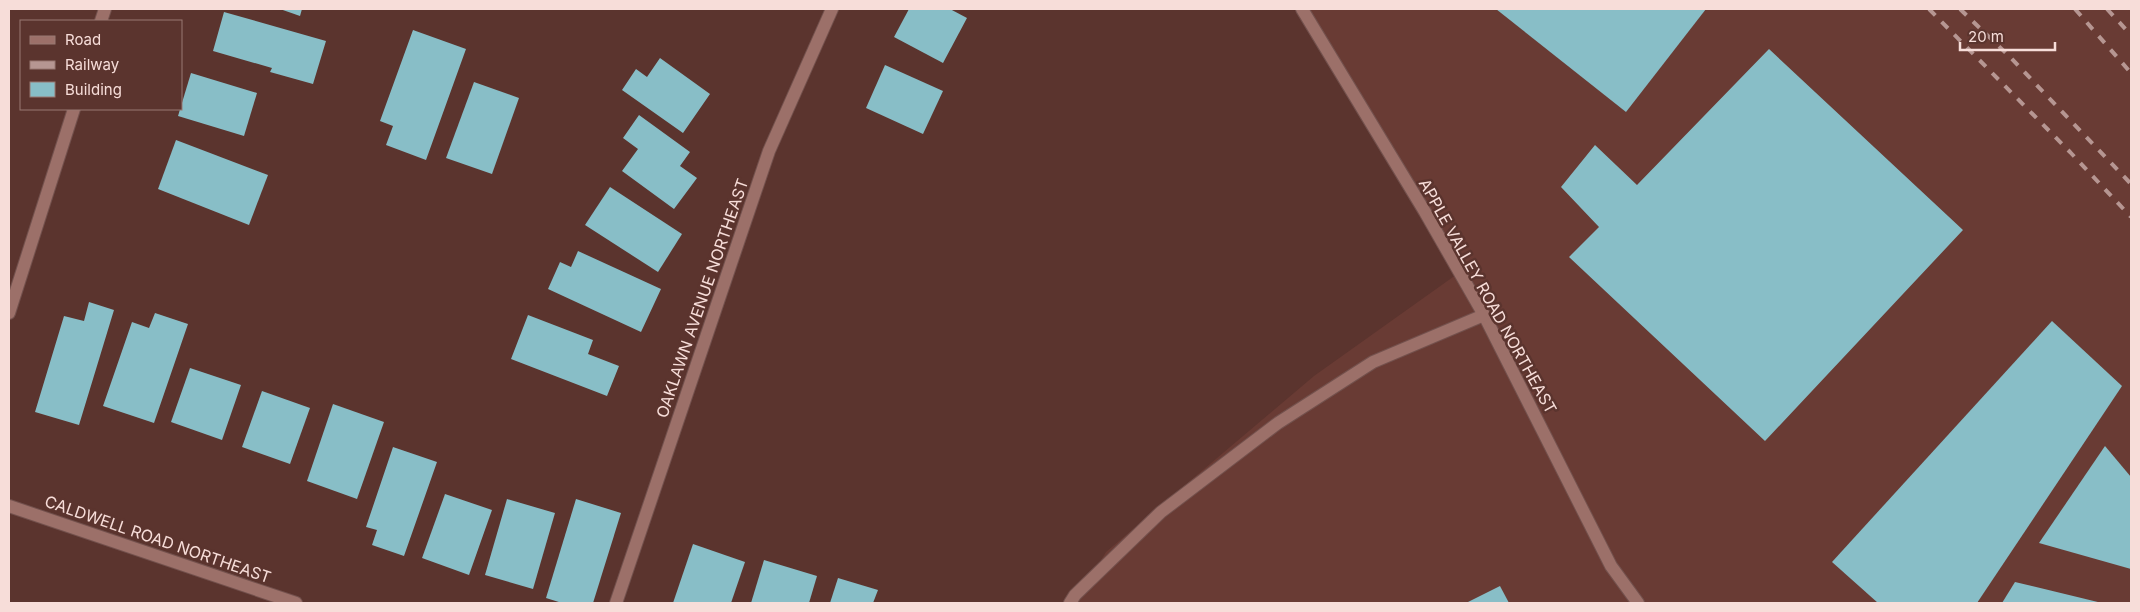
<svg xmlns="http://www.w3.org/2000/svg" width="2140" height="612" viewBox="0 0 2140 612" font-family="Inter,sans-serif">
<rect width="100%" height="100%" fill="#5b342e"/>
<path fill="#693b34" d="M 1305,9 L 2131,9 L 2131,603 L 1075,603 L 1106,552 L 1314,376 L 1460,272 Z"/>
<g fill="#88bec7">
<path d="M 280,9 L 302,9 L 300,16 Z"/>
<path d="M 909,9 L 950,9 L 967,18 L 943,63 L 894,37 Z"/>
<path d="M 1496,9 L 1706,9 L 1626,112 Z"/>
<path d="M 224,12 L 326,41 L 313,84 L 270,72 L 272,68 L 213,51 Z"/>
<path d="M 413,30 L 466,49 L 426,160 L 386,145 L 393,126 L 380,121 Z"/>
<path d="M 1769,49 L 1963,230 L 1765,441 L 1569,257 L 1599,227 L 1561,187 L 1595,145 L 1637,185 Z"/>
<path d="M 660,58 L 710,94 L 683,133 L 622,90 L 636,69 L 647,77 Z"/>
<path d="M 885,65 L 943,91 L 923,134 L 866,108 Z"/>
<path d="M 191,73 L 257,93 L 244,136 L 178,116 Z"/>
<path d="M 474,82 L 519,98 L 492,174 L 446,158 Z"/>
<path d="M 639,115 L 690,152 L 680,166 L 697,178 L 674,209 L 622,171 L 638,149 L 623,138 Z"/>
<path d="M 176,140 L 268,175 L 249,225 L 158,189 Z"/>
<path d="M 610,187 L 682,234 L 658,272 L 585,225 Z"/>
<path d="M 578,251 L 661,289 L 641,332 L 548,289 L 560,262 L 571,267 Z"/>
<path d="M 89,302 L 114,310 L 79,425 L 35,412 L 64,316 L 84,321 Z"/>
<path d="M 155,313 L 188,324 L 154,423 L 103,406 L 132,322 L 149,328 Z"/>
<path d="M 528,315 L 593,340 L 588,354 L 619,366 L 607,396 L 511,359 Z"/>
<path d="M 2052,321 L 2122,386 L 1977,603 L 1878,603 L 1832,562 Z"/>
<path d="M 190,368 L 241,385 L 222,440 L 171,422 Z"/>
<path d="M 262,391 L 310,408 L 290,464 L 242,447 Z"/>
<path d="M 333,404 L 384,422 L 357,499 L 307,481 Z"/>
<path d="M 2105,446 L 2131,477 L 2131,569 L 2039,543 Z"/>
<path d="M 393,447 L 437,462 L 404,556 L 372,545 L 377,530 L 366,527 Z"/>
<path d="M 445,494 L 492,510 L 469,575 L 422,558 Z"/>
<path d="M 507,499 L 555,513 L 533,589 L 485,575 Z"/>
<path d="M 576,499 L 621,513 L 593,603 L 562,603 L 546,598 Z"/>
<path d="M 693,544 L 745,562 L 731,603 L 673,603 Z"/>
<path d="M 764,560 L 817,576 L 809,603 L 751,603 Z"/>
<path d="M 838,578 L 878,590 L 873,603 L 830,603 Z"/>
<path d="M 2015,582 L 2102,603 L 2002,603 Z"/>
<path d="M 1500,586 L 1509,603 L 1466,603 Z"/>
</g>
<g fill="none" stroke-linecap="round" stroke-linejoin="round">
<defs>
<g id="street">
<path d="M 1302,9 L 1425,212 L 1484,315 L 1611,566 L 1638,603"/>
<path d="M 101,21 L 105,9"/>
<path d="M 9,313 L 74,109"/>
<path d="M 9,506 L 296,603"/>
<path d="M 616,603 L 769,151 L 832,9"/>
<path d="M 1070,603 L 1075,595 L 1161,512 L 1278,423 L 1373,362 L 1484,315"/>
</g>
</defs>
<use href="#street" stroke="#73514d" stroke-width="14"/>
<use href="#street" stroke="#9c7069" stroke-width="12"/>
<g stroke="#b69692" stroke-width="4" stroke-dasharray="9 9" stroke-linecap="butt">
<path d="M 1929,9 L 2070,152 L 2131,217"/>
<path d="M 1960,9 L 2010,57 L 2131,184"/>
<path d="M 2075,9 L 2131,73"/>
<path d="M 2107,9 L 2131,35"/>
</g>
</g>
<g text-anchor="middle" stroke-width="5" stroke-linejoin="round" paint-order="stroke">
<g font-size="16" fill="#f7ddd9" stroke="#5b342e">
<text transform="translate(1488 296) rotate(61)" y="6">APPLE VALLEY ROAD NORTHEAST</text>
<text transform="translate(702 298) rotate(-71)" y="6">OAKLAWN AVENUE NORTHEAST</text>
<text transform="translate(158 539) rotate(19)" y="6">CALDWELL ROAD NORTHEAST</text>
</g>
</g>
<rect width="2140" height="612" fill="none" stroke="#f7ddd9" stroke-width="20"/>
<rect x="20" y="20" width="162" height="90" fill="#5b342e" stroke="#997872"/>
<rect x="30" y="36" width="25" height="8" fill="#9c7069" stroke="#997872"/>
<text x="65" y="45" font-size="15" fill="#f7ddd9">Road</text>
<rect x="30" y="61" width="25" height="8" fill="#b69692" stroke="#997872"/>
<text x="65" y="70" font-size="15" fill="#f7ddd9">Railway</text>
<rect x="30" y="82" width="25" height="15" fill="#88bec7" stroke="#997872"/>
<text x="65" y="95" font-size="15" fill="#f7ddd9">Building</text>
<path d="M1960 42v8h95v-8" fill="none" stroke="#f7ddd9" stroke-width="2.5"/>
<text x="1968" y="42" font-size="15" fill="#f7ddd9" stroke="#5b342e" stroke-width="4" paint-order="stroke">20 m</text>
</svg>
